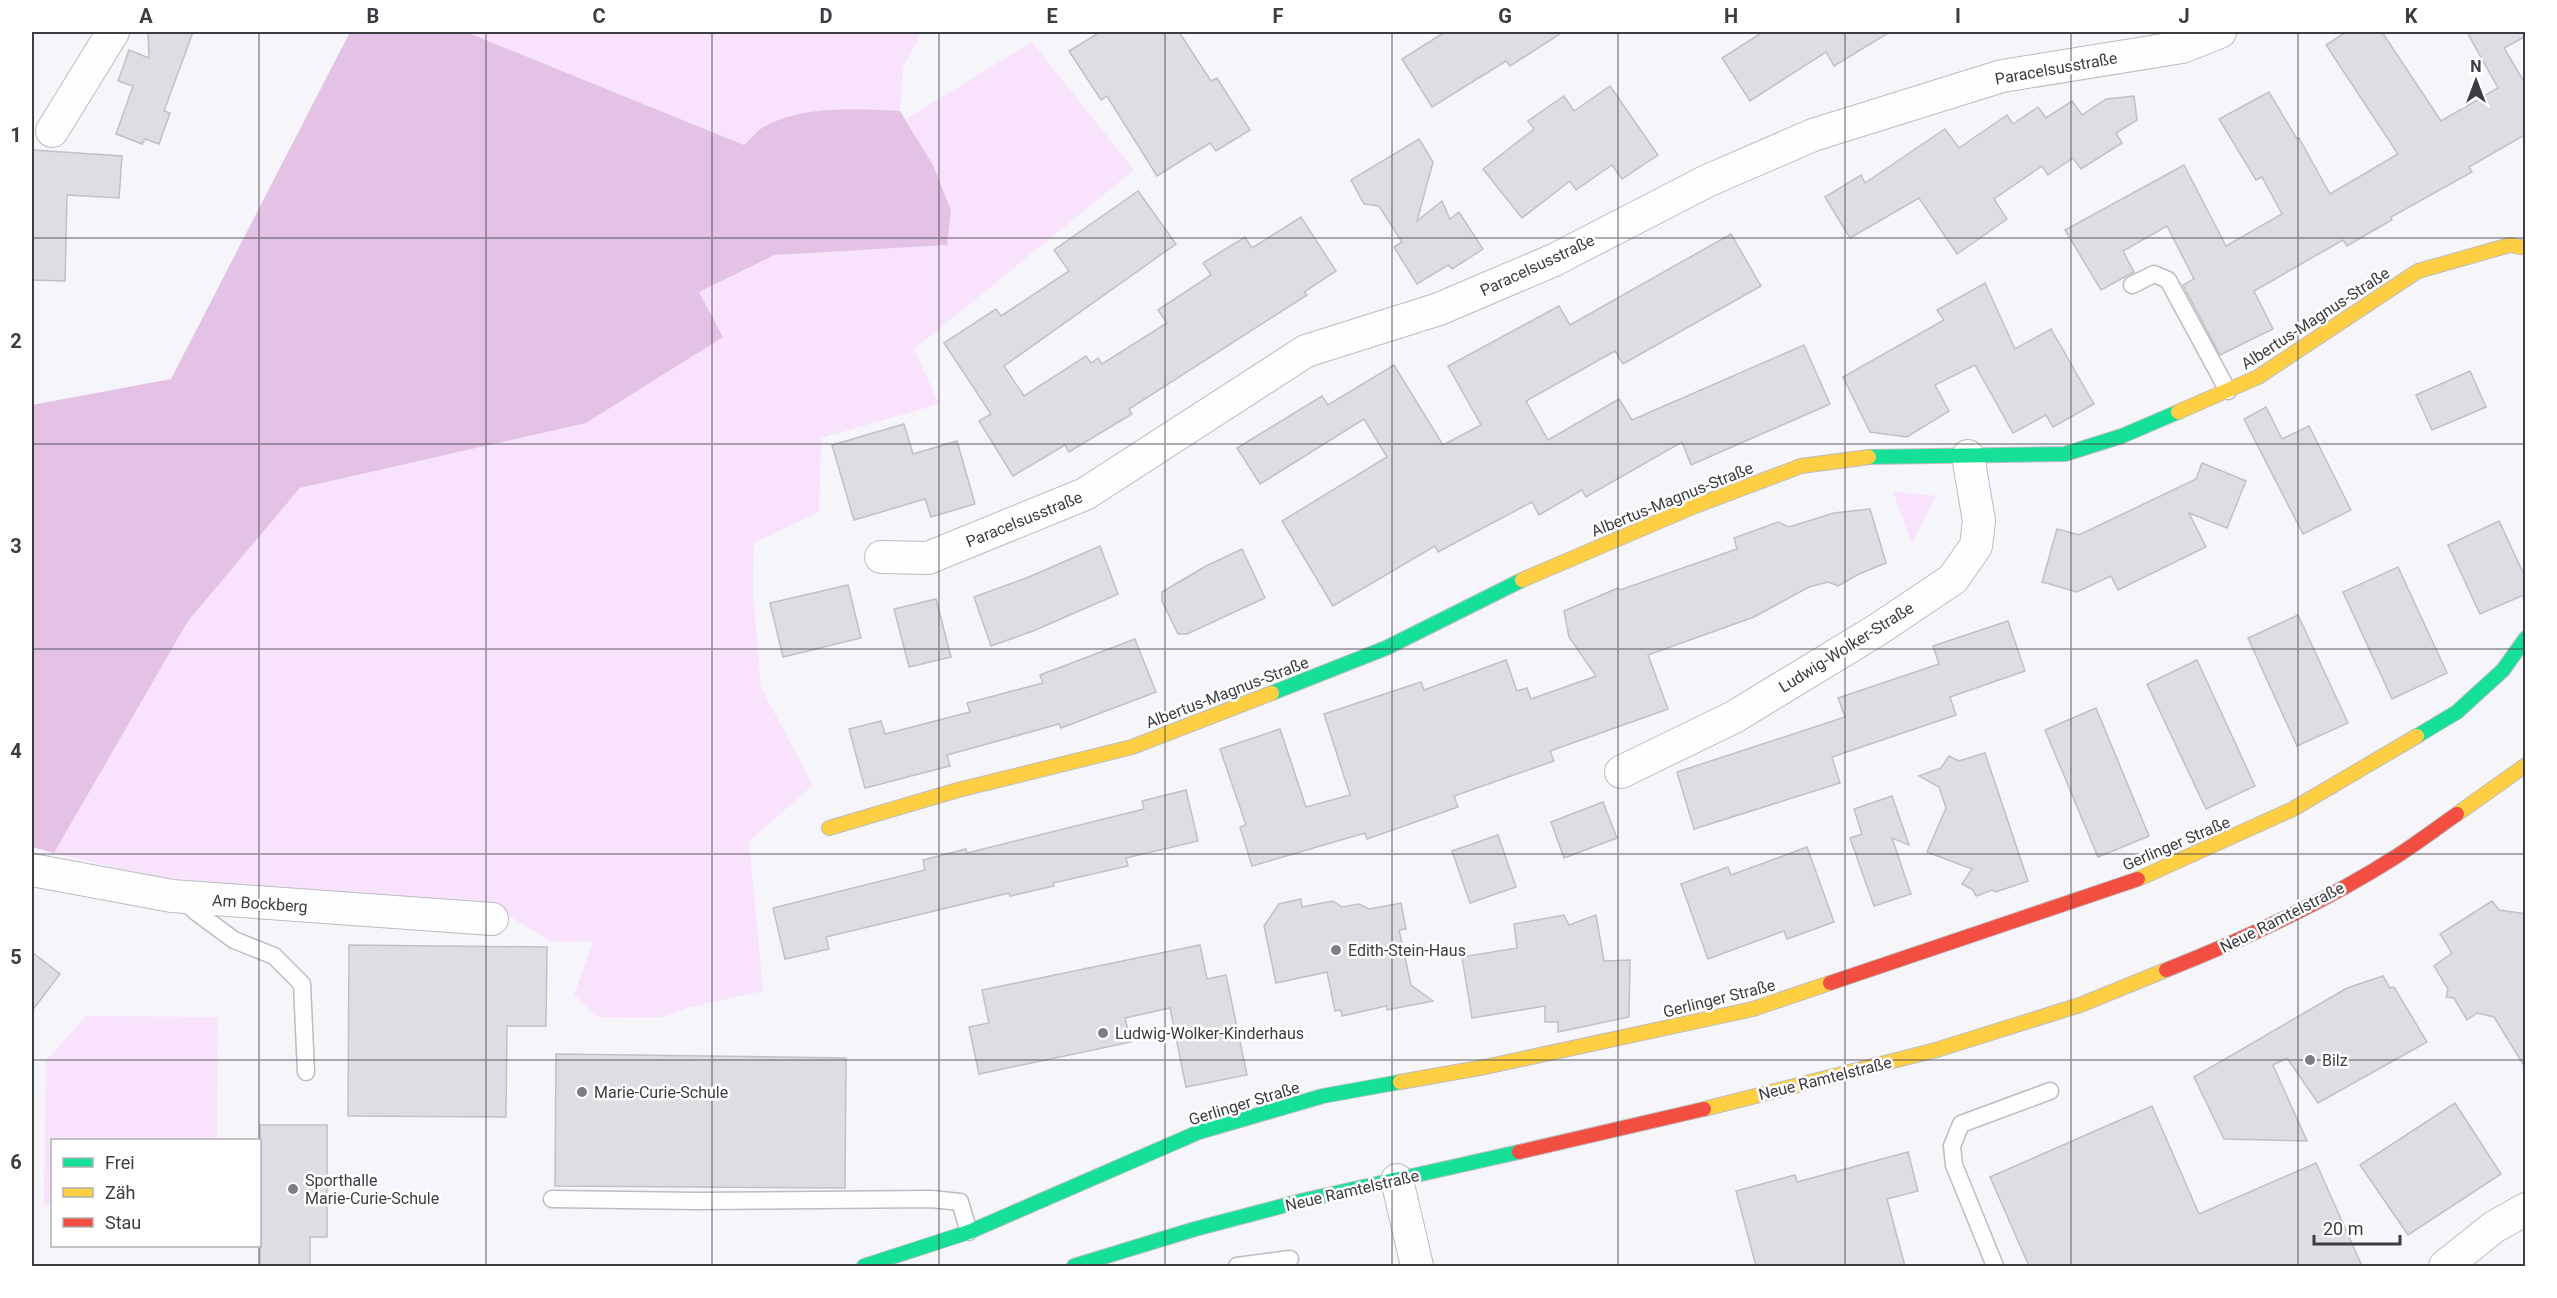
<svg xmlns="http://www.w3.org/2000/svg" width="2557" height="1298" viewBox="0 0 2557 1298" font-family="Roboto,sans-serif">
<rect width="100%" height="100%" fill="#f5f5fa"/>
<g fill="#f9e2fc">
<path d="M 466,32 L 922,32 L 903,67 L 900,111 L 845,109 L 764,127 L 744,145 Z"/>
<path d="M 1032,42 L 1134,170 L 914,349 L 939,404 L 821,438 L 819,512 L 754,543 L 753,594 L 761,688 L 813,785 L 749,841 L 763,991 L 690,1007 L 660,1017 L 600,1018 L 574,995 L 593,941 L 551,942 L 505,913 L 152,876 L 54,853 L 188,621 L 300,488 L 586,423 L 723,337 L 699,292 L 775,255 L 946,245 L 951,210 L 933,165 L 906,119 Z"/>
<path d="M 1893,491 L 1936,496 L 1912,544 Z"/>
<path d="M 86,1016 L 218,1017 L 217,1140 L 52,1140 L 52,1205 L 44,1205 L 46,1061 Z"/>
</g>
<path fill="#e3c2e6" d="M 350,32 L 466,32 L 744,145 C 751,139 758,130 765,126 C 807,105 855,109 900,111 L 933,165 L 951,210 L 947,245 L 775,255 L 699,292 L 723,337 L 586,423 L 300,488 L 188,621 L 54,853 L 32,847 L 32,405 L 171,379 Z"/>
<g fill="#dedde2" stroke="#c2c0c6" stroke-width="1.5">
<path d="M 148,32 L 193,32 L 164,111 L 170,113 L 159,144 L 145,139 L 142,144 L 116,134 L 133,86 L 118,81 L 129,50 L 149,58 Z"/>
<path d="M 1100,32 L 1179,32 L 1211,81 L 1217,78 L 1250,130 L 1216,151 L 1210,143 L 1157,176 L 1107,96 L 1101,100 L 1069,51 Z"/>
<path d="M 1445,32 L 1563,32 L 1510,66 L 1506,61 L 1432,107 L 1402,59 Z"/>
<path d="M 1763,32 L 1890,32 L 1834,66 L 1826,52 L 1750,101 L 1722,58 Z"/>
<path d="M 2346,32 L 2382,32 L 2441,121 L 2498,88 L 2467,32 L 2526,32 L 2526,36 L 2504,48 L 2526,85 L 2526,134 L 2469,167 L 2472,172 L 2391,217 L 2392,220 L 2369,233 L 2347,246 L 2343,240 L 2254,291 L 2273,329 L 2220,355 L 2183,285 L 2194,279 L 2167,226 L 2123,251 L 2134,272 L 2101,290 L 2065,230 L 2184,165 L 2226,246 L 2282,214 L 2262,177 L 2256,180 L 2219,119 L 2269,92 L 2297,139 L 2299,138 L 2330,194 L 2398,154 L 2326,45 Z"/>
<path d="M 1610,86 L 1658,155 L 1622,179 L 1612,165 L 1576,190 L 1570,181 L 1522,218 L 1483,169 L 1534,129 L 1528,121 L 1564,96 L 1574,111 Z"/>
<path d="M 2134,96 L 2137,120 L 2116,133 L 2122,143 L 2081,169 L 2073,158 L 2048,175 L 2042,166 L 1994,199 L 2007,219 L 1957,254 L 1919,198 L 1850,238 L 1825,197 L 1861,175 L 1865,183 L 1945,129 L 1959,148 L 2007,115 L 2013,124 L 2038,107 L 2046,118 L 2072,101 L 2082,115 L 2106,99 Z"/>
<path d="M 1419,139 L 1433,162 L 1417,221 L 1442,201 L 1450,219 L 1459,212 L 1483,249 L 1452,269 L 1448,265 L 1417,284 L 1394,247 L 1402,242 L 1379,206 L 1364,204 L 1351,180 Z"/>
<path d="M 32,150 L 122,156 L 119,198 L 67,195 L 65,281 L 32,280 Z"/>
<path d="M 1138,191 L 1176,244 L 1004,366 L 1024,396 L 1086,356 L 1091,363 L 1098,358 L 1102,364 L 1167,323 L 1158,310 L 1211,275 L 1203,263 L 1245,237 L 1252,248 L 1301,217 L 1336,271 L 1304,292 L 1307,295 L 1129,409 L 1132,414 L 1069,452 L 1065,445 L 1013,476 L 979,421 L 991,414 L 944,343 L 996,309 L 1001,316 L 1069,271 L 1054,250 Z"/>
<path d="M 1731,234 L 1761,286 L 1623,364 L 1615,351 L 1526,401 L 1548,440 L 1619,399 L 1632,420 L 1804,345 L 1830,404 L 1691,465 L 1682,442 L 1586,497 L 1582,490 L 1539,515 L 1532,502 L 1438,552 L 1435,546 L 1333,606 L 1282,521 L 1387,457 L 1364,419 L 1260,484 L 1237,448 L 1322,396 L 1328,405 L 1394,365 L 1443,445 L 1481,425 L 1448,366 L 1559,306 L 1570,325 Z"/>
<path d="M 1985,283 L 2015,349 L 2051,329 L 2094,404 L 2053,427 L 2046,415 L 2013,433 L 1975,365 L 1935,385 L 1949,411 L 1907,437 L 1870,432 L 1843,377 L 1944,320 L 1937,310 Z"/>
<path d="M 2470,371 L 2486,407 L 2432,430 L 2416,395 Z"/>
<path d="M 2266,407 L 2282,439 L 2309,426 L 2351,510 L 2303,534 L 2244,419 Z"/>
<path d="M 904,424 L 913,454 L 957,441 L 975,504 L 931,517 L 925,499 L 854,520 L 832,445 Z"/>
<path d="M 2202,463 L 2246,481 L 2227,528 L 2189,513 L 2206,547 L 2118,590 L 2111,576 L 2077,592 L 2042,582 L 2057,529 L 2079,535 L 2196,479 Z"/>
<path d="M 1870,509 L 1886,563 L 1859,574 L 1838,586 L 1828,582 L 1809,587 L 1754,617 L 1648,655 L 1668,709 L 1550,751 L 1554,761 L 1454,796 L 1458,807 L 1367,839 L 1365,833 L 1252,866 L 1240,827 L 1246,825 L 1220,749 L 1280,729 L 1306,807 L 1350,795 L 1324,714 L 1421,682 L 1424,690 L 1506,660 L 1517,691 L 1527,688 L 1531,699 L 1596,676 L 1569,637 L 1564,611 L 1618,588 L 1620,590 L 1737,549 L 1734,538 L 1778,522 L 1789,527 L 1834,513 Z"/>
<path d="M 2499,521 L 2526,579 L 2526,594 L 2480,614 L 2448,545 Z"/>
<path d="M 1100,546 L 1118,594 L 1033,631 L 991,646 L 974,597 L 1029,577 Z"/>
<path d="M 1242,549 L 1265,598 L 1187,634 L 1178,634 L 1162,601 L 1162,592 L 1206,566 Z"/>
<path d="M 2398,567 L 2447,673 L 2392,699 L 2343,592 Z"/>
<path d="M 848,585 L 861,638 L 783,657 L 770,603 Z"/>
<path d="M 936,599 L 951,657 L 909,667 L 894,609 Z"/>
<path d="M 2298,615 L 2348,723 L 2297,746 L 2248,638 Z"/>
<path d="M 2008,621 L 2025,671 L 1950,697 L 1956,715 L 1832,757 L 1840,783 L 1694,829 L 1677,772 L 1845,717 L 1838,698 L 1939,664 L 1933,646 Z"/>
<path d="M 1135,639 L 1156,692 L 1061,728 L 1059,724 L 947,755 L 950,766 L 865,788 L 849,729 L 881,721 L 885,734 L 970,712 L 967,703 L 1043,683 L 1040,675 Z"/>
<path d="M 2197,660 L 2255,786 L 2206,809 L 2147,684 Z"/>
<path d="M 2096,708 L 2149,836 L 2098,857 L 2045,730 Z"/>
<path d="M 1985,753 L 2028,881 L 1996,892 L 1992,890 L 1976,896 L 1973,890 L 1962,884 L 1972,869 L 1927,852 L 1946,808 L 1939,787 L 1919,776 L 1941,768 L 1949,756 L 1959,761 Z"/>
<path d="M 1186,790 L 1198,841 L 1126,858 L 1128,866 L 1053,883 L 1054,886 L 1010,896 L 1009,893 L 826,937 L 829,949 L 785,959 L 773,908 L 925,870 L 923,860 L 966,849 L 967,853 L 1144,809 L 1142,801 Z"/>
<path d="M 1892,796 L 1909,845 L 1892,838 L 1911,894 L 1874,906 L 1850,838 L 1862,834 L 1854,809 Z"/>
<path d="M 1603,802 L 1617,838 L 1564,858 L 1551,822 Z"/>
<path d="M 1498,835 L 1516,887 L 1470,903 L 1452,851 Z"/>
<path d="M 1807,847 L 1834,922 L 1787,939 L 1784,931 L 1708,959 L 1681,884 L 1728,867 L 1731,875 Z"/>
<path d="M 1301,899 L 1302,907 L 1333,901 L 1342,907 L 1359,904 L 1369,909 L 1401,903 L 1406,929 L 1399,930 L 1411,985 L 1433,1001 L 1387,1010 L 1386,1006 L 1342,1016 L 1341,1010 L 1335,1011 L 1327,972 L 1276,983 L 1264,926 L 1279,904 Z"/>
<path d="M 2492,901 L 2499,910 L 2526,914 L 2526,1069 L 2494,1017 L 2477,1013 L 2467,1020 L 2454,998 L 2446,997 L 2448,989 L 2434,966 L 2452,953 L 2440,934 Z"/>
<path d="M 1564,915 L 1569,925 L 1596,915 L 1604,961 L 1630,960 L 1629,1017 L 1558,1032 L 1558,1022 L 1545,1022 L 1545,1006 L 1472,1018 L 1462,957 L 1517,948 L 1514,924 Z"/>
<path d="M 349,945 L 547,947 L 546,1026 L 507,1026 L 506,1117 L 348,1116 Z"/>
<path d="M 1200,945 L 1207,979 L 1226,975 L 1247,1075 L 1186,1087 L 1170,1008 L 1125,1018 L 1131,1042 L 979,1074 L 969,1027 L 989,1023 L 982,990 Z"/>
<path d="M 32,952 L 60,974 L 32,1011 Z"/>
<path d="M 2383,976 L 2390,988 L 2394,987 L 2427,1042 L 2318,1103 L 2287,1058 L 2273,1065 L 2307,1141 L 2224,1139 L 2194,1077 L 2347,988 Z"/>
<path d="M 556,1054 L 846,1058 L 845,1188 L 555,1186 Z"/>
<path d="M 2455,1103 L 2501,1174 L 2408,1235 L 2360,1165 Z"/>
<path d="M 2152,1106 L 2199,1214 L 2316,1163 L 2362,1266 L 2029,1266 L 1990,1177 Z"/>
<path d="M 260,1125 L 327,1125 L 327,1237 L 310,1237 L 310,1266 L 260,1266 Z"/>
<path d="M 1908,1152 L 1918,1191 L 1887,1199 L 1905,1266 L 1756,1266 L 1736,1191 L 1795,1175 L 1797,1182 Z"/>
</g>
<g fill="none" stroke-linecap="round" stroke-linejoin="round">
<defs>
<g id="lane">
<path d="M 2132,285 L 2154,274 L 2168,280 L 2228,391"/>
<path d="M 182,898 L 196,912 L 234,940 L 274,956 L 302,984 L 306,1072"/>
<path d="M 552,1199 L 697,1201 L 931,1199 L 960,1202 L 969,1232"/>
<path d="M 1237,1266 L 1290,1259"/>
<path d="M 1995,1266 L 1954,1165 L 1952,1146 L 1961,1124 L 2050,1091"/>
</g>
<g id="street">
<path d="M 52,131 L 113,32"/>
<path d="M 881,557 L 928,558 L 1085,494 L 1306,351 L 1439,309 L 1554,260 L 1707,181 L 1813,135 L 2002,76 L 2182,47 L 2220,32"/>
<path d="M 1621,772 L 1734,717 L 1877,630 L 1953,579 L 1976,546 L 1979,521 L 1968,456"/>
<path d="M 32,870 L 172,896 L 492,919"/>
<path d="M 1397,1180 L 1417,1266"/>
<path d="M 2445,1266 L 2494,1227 L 2526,1209"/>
</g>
<g id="fast">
<path d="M 1869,457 L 2065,454 L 2122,436 L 2178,412"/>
<path d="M 1272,693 L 1386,648 L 1522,580"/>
<path d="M 2417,736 L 2457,712 L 2503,670 L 2526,638"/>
<path d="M 864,1266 L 969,1232 L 1199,1132 L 1323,1096 L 1400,1082"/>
<path d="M 1074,1266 L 1195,1229 L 1305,1200 L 1519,1152"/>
</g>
<g id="slow">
<path d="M 2178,412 L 2258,377 L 2418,271 L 2510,245 L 2526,248"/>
<path d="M 1522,580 L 1695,506 L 1801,466 L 1869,457"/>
<path d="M 2457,814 L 2526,765"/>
<path d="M 829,828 L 958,790 L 1132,747 L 1272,693"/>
<path d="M 2138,879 L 2293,809 L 2417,736"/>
<path d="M 1400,1082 L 1485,1067 L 1753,1009 L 1830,983"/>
<path d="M 1704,1109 L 1936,1050 L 2080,1005 L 2166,970"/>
</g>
<g id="jam">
<path d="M 2166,970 C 2245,939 2325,902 2397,856 C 2417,843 2437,828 2457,814"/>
<path d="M 1830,983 L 2138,879"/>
<path d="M 1519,1152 L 1704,1109"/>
</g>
</defs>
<use href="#lane" stroke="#bcbcc1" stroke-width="19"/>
<use href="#street" stroke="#bcbcc1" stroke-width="34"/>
<use href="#fast" stroke="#bcbcc1" stroke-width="16"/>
<use href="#slow" stroke="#bcbcc1" stroke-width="16"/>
<use href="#jam" stroke="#bcbcc1" stroke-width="16"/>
<use href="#lane" stroke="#fefefe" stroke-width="16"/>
<use href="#street" stroke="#fefefe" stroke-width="32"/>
<use href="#fast" stroke="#16e098" stroke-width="14"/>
<use href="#slow" stroke="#ffcf43" stroke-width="14"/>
<use href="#jam" stroke="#f24e42" stroke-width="14"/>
</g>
<path fill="none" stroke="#3c3c43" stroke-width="1.5" stroke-opacity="0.55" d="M 259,32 L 259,1140M 486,32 L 486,1266M 712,32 L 712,1266M 939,32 L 939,1266M 1165,32 L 1165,1266M 1392,32 L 1392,1266M 1618,32 L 1618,1266M 1845,32 L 1845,1266M 2071,32 L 2071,1266M 2298,32 L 2298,1266M 32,238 L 2526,238M 32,444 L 2526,444M 32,649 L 2526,649M 32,854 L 2526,854M 32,1060 L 2526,1060M 259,1246 L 259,1266"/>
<g fill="#7d7d83" stroke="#fff" stroke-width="2">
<circle cx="1336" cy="950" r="6"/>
<circle cx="1103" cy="1033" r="6"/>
<circle cx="2310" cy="1060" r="6"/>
<circle cx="582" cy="1092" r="6"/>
<circle cx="293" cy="1189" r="6"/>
</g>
<g text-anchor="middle" stroke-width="5" stroke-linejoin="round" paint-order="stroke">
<g font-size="16" fill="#3c3c43" stroke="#fff">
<text transform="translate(2056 68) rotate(-10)" y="6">Paracelsusstraße</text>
<text transform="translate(1537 265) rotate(-25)" y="6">Paracelsusstraße</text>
<text transform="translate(2315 318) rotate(-33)" y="6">Albertus-Magnus-Straße</text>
<text transform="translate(1672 499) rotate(-22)" y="6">Albertus-Magnus-Straße</text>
<text transform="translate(1024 519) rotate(-22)" y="6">Paracelsusstraße</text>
<text transform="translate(1846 647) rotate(-32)" y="6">Ludwig-Wolker-Straße</text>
<text transform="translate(1227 692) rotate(-21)" y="6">Albertus-Magnus-Straße</text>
<text transform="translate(2176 843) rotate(-23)" y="6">Gerlinger Straße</text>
<text transform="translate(260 903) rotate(4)" y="6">Am Bockberg</text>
<text transform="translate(2282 917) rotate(-27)" y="6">Neue Ramtelstraße</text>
<text transform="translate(1719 998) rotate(-14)" y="6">Gerlinger Straße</text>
<text transform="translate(1825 1078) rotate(-14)" y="6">Neue Ramtelstraße</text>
<text transform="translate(1244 1103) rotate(-17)" y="6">Gerlinger Straße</text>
<text transform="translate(1352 1190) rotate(-13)" y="6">Neue Ramtelstraße</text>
</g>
<g font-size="16" fill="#3c3c43" stroke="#fff" text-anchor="start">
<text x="1348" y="956">Edith-Stein-Haus</text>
<text x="1115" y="1039">Ludwig-Wolker-Kinderhaus</text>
<text x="2322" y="1066">Bilz</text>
<text x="594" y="1098">Marie-Curie-Schule</text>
<text x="305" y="1186">Sporthalle<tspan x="305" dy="18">Marie-Curie-Schule</tspan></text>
</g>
</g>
<rect width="2557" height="1298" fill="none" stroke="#ffffff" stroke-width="66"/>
<rect x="51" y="1139" width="210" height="108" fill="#ffffff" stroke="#b1b1b4" stroke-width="1.5"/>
<rect x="63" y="1158" width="30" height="9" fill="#16e098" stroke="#b1b1b4" stroke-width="1.5"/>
<text x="105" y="1169" font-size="18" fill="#3c3c43">Frei</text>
<rect x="63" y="1188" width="30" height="9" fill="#ffcf43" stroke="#b1b1b4" stroke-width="1.5"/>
<text x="105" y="1199" font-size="18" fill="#3c3c43">Zäh</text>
<rect x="63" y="1218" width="30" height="9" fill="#f24e42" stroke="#b1b1b4" stroke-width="1.5"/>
<text x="105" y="1229" font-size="18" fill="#3c3c43">Stau</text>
<g transform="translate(2476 81)" stroke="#ffffff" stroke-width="4.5" paint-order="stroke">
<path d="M0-4.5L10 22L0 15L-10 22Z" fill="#3c3c43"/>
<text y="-9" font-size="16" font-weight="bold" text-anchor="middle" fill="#3c3c43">N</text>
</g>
<path d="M2314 1235v9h86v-9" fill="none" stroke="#3c3c43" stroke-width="3"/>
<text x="2323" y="1235" font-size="18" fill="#3c3c43" stroke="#ffffff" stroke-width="4.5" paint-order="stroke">20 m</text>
<rect x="33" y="33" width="2491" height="1232" fill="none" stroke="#3c3c43" stroke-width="2"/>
<g font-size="20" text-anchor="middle" font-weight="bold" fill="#3c3c43">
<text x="146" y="23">A</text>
<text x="373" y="23">B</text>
<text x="599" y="23">C</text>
<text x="826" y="23">D</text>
<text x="1052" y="23">E</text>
<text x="1278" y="23">F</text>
<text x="1505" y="23">G</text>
<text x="1731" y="23">H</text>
<text x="1958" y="23">I</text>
<text x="2184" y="23">J</text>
<text x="2411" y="23">K</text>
<text x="16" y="142">1</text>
<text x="16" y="348">2</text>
<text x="16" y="553">3</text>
<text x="16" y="758">4</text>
<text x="16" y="964">5</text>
<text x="16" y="1169">6</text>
</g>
</svg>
